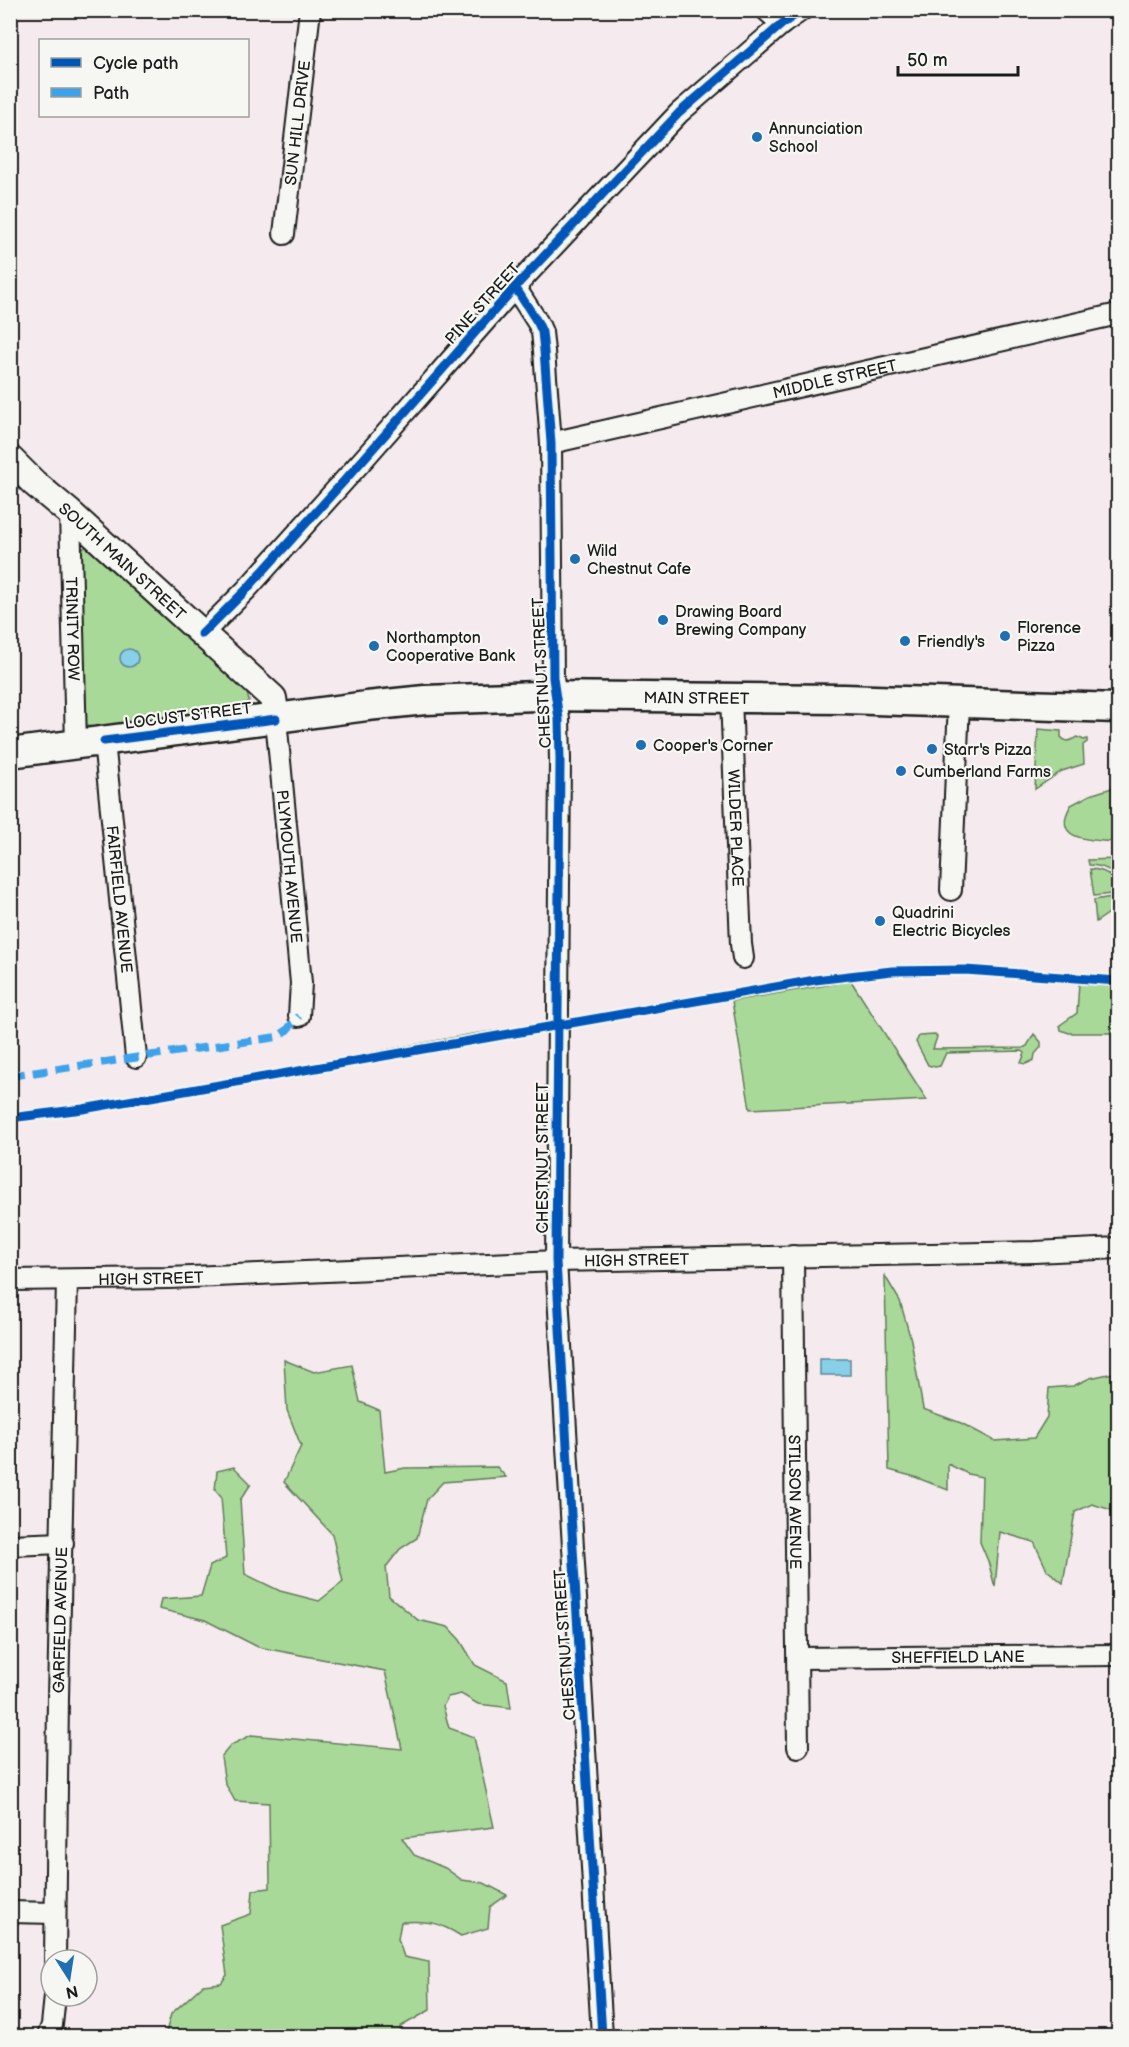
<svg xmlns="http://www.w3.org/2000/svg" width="1129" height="2047" viewBox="0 0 1129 2047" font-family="'Balsamiq Sans',sans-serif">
<rect width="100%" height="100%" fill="#f5ebee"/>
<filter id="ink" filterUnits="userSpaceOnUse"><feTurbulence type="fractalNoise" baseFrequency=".0167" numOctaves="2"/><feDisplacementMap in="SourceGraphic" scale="12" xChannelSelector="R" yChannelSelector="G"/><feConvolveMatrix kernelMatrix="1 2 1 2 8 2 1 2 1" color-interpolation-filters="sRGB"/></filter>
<g filter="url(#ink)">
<g fill="#a9d999" stroke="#627a5a" stroke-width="1.5">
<path d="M 86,547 L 199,650 L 246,689 L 249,701 L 242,708 L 94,728 L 86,725 L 82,721 L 80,549 Z"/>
<path d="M 1038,729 L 1061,731 L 1061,737 C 1067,744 1071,740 1077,737 L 1084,740 L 1087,739 L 1087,742 L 1083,745 L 1084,764 L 1062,771 L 1035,789 Z"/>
<path d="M 1118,786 L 1118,842 C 1096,840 1049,843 1071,805 L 1090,795 Z"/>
<path d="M 1118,859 L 1118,883 C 1112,869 1104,866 1089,865 L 1088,860 Z"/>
<path d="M 1090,869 C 1104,870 1113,874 1116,888 L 1111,894 L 1094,896 Z"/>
<path d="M 1112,897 L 1118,902 L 1115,909 L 1096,922 L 1094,900 Z"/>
<path d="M 940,967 L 1118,976 L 1118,983 L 963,974 L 912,975 L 851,979 L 581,1024 L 139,1104 L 11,1122 L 11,1115 L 40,1112 L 138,1096 L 472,1034 L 543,1024 L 804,978 L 876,970 Z"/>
<path d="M 851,981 L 927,1100 L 750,1109 L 732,1001 Z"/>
<path d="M 1079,983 L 1118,987 L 1118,1033 L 1069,1033 L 1061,1030 L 1060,1025 L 1077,1013 Z"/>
<path d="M 1034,1034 L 1041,1042 L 1041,1047 L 1035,1054 L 1034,1060 L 1026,1064 L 1021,1063 L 1025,1053 L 1022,1051 L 946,1053 L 940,1066 L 935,1067 L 928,1065 L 916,1042 L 919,1036 L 935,1035 L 937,1037 L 933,1049 L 1023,1048 L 1027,1046 Z"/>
<path d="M 885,1276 L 900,1301 L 911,1340 L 923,1409 L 961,1423 L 995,1441 L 1034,1438 L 1047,1417 L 1049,1388 L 1073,1386 L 1090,1378 L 1118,1372 L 1118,1512 L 1092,1504 L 1075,1512 L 1063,1583 L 1047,1570 L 1034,1542 L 1000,1532 L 995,1587 L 988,1561 L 980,1542 L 982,1477 L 968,1474 L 948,1464 L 948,1490 L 915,1477 L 889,1470 Z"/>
<path d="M 284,1360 L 314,1372 L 352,1365 L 360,1402 L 379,1410 L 385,1472 L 405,1468 L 497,1467 L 506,1477 L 443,1482 L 427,1499 L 417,1538 L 400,1549 L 386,1567 L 389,1596 L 418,1620 L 448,1627 L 460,1640 L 475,1665 L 507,1681 L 511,1708 L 478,1704 L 461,1694 L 448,1697 L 443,1706 L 449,1728 L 474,1737 L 494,1827 L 402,1838 L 414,1855 L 445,1868 L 462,1880 L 484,1883 L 507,1895 L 490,1907 L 488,1928 L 461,1936 C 439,1922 427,1920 401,1922 L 398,1939 L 404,1957 L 429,1962 L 430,2010 L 400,2027 L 401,2036 L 165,2036 L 171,2014 L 203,1985 L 221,1983 L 227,1975 L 220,1925 L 251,1914 L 253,1890 L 270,1888 L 269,1803 L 235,1801 L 225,1783 L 221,1757 L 231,1745 L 251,1735 L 402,1749 L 385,1671 L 258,1647 L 205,1620 L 159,1609 L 161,1599 L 201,1596 L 210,1566 L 226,1558 L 221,1497 L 215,1490 L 217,1471 L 234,1467 L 251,1484 L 240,1500 L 245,1574 L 280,1591 L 319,1601 L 343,1582 L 332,1534 L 284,1482 L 301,1446 L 287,1410 Z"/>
</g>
<g fill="#87d0e8" stroke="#5c8896" stroke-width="1.5">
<circle cx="129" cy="658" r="9"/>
<rect x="820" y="1359" width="30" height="16"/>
</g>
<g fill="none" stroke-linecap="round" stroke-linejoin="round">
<defs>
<g id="minor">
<path d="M 766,10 L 782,24"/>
<path id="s1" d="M 284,234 L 310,10"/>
<path d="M 515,287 L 538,323 L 542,332 L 544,351 L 551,443 L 553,678 L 559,719 L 560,760 L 556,1261 L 602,2036"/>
<path id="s2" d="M 551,443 L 1118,314"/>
<path id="s3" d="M 70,513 L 76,744"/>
<path d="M 202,634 L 246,590 L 361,462 L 515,287 L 679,113 L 782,24 L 802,10"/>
<path id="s4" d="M 731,698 L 741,944 L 743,958"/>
<path id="s5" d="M 276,719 L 301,983 L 299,1016"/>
<path id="s6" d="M 104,741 L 136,1057"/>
<path d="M 951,890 L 959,702"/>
<path id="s7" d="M 793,1256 L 798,1747"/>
<path id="s8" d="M 10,1280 L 169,1278 L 556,1261 L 1035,1252 L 1118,1248"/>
<path d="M 10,1545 L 63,1543"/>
<path id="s9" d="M 798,1658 L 1118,1655"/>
<path d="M 10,1912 L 54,1913"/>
<path id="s10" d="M 55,1960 L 58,1698 L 67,1280"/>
<path d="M 48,2036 L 52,2025 L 55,1996"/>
</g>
<g id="major">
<path id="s11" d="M 10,459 L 34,483 L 70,513 L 273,698 L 276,719"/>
</g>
<g id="highway">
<path id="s12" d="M 10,753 L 367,706 L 425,700 L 537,696 L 844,699 L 1118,708"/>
</g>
</defs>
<use href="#minor" stroke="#1c1c1c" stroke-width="24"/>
<use href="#major" stroke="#1c1c1c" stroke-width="30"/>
<use href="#highway" stroke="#1c1c1c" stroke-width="33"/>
<use href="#minor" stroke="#f6f6f2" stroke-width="20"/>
<use href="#major" stroke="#f6f6f2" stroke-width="26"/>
<use href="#highway" stroke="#f6f6f2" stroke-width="28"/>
<path stroke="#3da2ea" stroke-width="8" stroke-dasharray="15 8" stroke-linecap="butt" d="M 10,1076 L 277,1037 L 286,1031 L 299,1016"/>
<defs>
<g id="cycleway">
<path d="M 515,287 L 538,323 L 542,332 L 544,351 L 551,443 L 553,678 L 559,719 L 560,760 L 556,1261 L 602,2036"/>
<path d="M 202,634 L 246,590 L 361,462 L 515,287 L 679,113 L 782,24 L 802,10"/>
<path d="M 104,741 L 276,719"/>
<path d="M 10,1118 L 83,1109 L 815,980 L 892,971 L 965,970 L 1118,981"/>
</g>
</defs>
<use href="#cycleway" stroke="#f6f6f2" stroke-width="13"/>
<use href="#cycleway" stroke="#0057b8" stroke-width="9"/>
</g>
</g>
<g fill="#1f6fb2" stroke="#f6f6f2" stroke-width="2">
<circle cx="757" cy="137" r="6"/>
<circle cx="575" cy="559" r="6"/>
<circle cx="663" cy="620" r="6"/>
<circle cx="1005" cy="636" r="6"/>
<circle cx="905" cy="641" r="6"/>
<circle cx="374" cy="646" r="6"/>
<circle cx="641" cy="745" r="6"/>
<circle cx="932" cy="749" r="6"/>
<circle cx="901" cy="771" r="6"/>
<circle cx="880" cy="921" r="6"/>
</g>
<g text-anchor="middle" stroke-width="4.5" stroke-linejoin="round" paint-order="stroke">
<g font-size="16" fill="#1c1c1c" stroke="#f6f6f2">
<text dy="6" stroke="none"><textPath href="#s1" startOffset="112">SUN HILL DRIVE</textPath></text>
<text transform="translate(482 303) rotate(-48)" y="6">PINE STREET</text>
<text dy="6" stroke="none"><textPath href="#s2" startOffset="291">MIDDLE STREET</textPath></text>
<text dy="6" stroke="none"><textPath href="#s11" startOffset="152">SOUTH MAIN STREET</textPath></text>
<text dy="6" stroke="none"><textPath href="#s3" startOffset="116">TRINITY ROW</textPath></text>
<text transform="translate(541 673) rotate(-93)" y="6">CHESTNUT STREET</text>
<text dy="6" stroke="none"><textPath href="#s12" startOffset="690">MAIN STREET</textPath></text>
<text transform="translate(188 715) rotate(-7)" y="6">LOCUST STREET</text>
<text dy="6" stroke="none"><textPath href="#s4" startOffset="130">WILDER PLACE</textPath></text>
<text dy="6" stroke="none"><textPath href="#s5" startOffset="148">PLYMOUTH AVENUE</textPath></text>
<text dy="6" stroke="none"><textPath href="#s6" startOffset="159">FAIRFIELD AVENUE</textPath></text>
<text transform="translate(542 1158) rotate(-90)" y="6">CHESTNUT STREET</text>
<text dy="6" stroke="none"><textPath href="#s8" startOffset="627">HIGH STREET</textPath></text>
<text dy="6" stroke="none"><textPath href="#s8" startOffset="141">HIGH STREET</textPath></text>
<text dy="6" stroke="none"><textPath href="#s7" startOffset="246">STILSON AVENUE</textPath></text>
<text dy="6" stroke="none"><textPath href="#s10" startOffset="340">GARFIELD AVENUE</textPath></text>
<text transform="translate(564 1645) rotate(-94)" y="6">CHESTNUT STREET</text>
<text dy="6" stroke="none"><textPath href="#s9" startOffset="160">SHEFFIELD LANE</textPath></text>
</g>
<g font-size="16" fill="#1c1c1c" stroke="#f6f6f2" text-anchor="start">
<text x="769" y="134">Annunciation<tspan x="769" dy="18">School</tspan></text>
<text x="587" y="556">Wild<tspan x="587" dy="18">Chestnut Cafe</tspan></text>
<text x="675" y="617">Drawing Board<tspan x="675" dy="18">Brewing Company</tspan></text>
<text x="1017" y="633">Florence<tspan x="1017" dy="18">Pizza</tspan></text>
<text x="386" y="643">Northampton<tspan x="386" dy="18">Cooperative Bank</tspan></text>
<text x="917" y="647">Friendly's</text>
<text x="653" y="751">Cooper's Corner</text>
<text x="944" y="755">Starr's Pizza</text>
<text x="913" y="777">Cumberland Farms</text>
<text x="892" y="918">Quadrini<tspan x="892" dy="18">Electric Bicycles</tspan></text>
</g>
</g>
<rect width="1129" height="2047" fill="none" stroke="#f6f6f2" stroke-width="36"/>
<rect x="18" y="18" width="1093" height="2011" fill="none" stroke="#1c1c1c" stroke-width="2" filter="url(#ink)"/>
<rect x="39" y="39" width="210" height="78" fill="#f6f6f2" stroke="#9f9f9c" stroke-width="1.5"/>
<rect x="51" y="58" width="30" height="9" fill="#0057b8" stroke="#9f9f9c" stroke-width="1.5"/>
<text x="93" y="69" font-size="18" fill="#1c1c1c">Cycle path</text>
<rect x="51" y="88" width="30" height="9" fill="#3da2ea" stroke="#9f9f9c" stroke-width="1.5"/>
<text x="93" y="99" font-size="18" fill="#1c1c1c">Path</text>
<g transform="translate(69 1978) rotate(168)"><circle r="28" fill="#f6f6f2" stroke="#9f9f9c" stroke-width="1.5"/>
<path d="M0-4.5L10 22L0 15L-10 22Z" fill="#1f6fb2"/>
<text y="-9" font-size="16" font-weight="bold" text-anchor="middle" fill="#1c1c1c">N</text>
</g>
<path d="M898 66v9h120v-9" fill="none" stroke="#1c1c1c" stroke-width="3"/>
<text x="907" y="66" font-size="18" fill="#1c1c1c" stroke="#f6f6f2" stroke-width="4.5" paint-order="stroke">50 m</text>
</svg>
